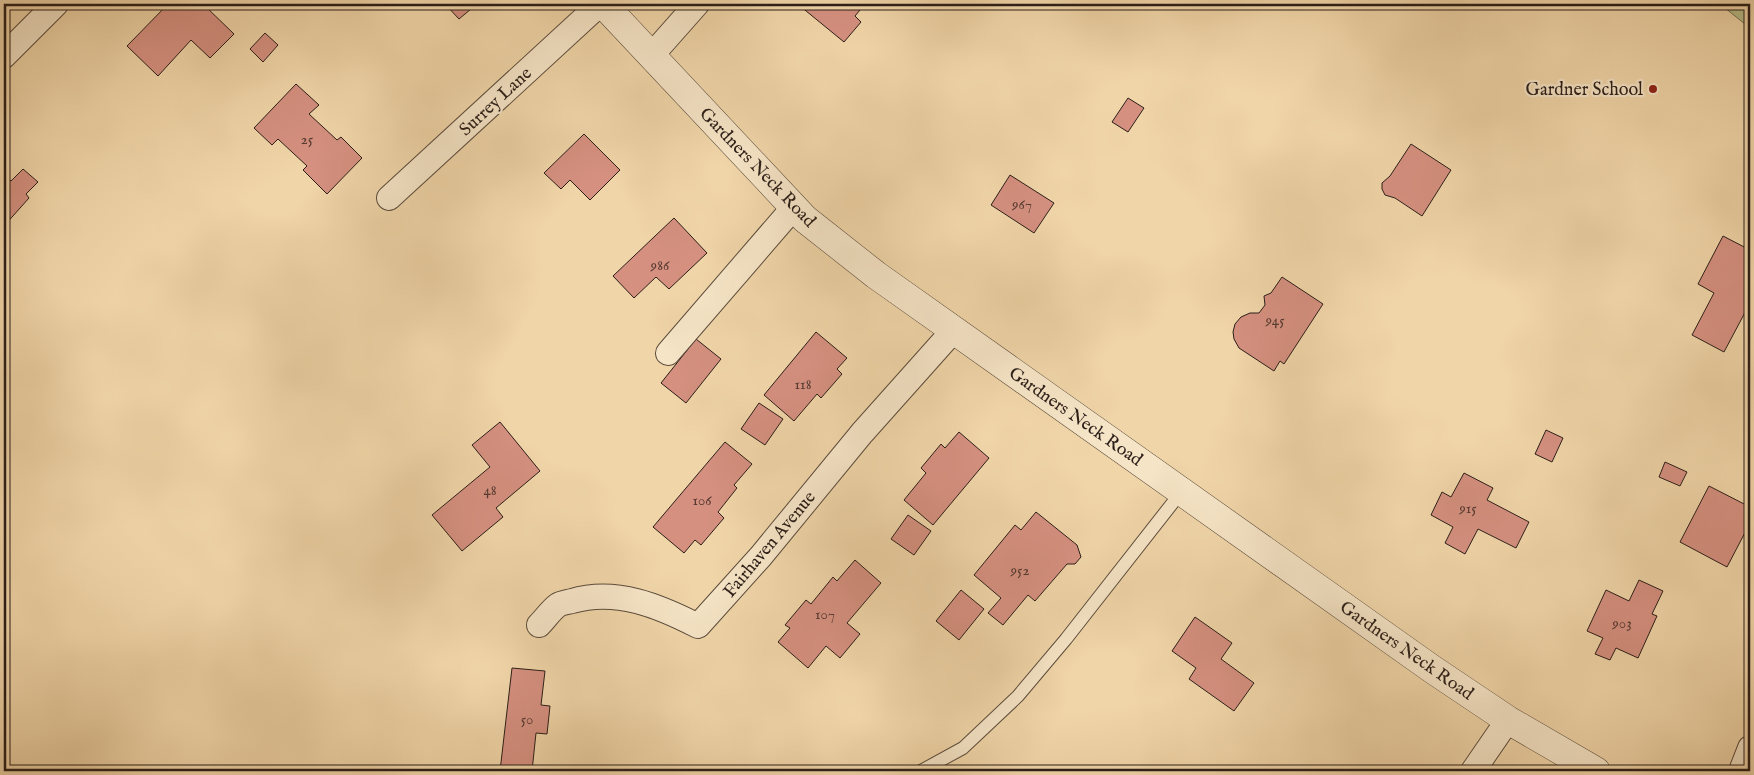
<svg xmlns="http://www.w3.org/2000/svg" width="1754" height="775" viewBox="0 0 1754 775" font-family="'IM FELL English',serif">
<rect width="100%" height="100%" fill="#f0d5a8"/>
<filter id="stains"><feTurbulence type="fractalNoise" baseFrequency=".004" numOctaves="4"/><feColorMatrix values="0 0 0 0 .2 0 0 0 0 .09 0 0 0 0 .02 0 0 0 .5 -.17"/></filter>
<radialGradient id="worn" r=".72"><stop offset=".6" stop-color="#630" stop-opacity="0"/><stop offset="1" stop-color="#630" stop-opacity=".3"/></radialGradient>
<path fill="#b7be89" stroke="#716e50" d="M 1720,4 L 1750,4 L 1750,28 Z"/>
<g fill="#d59080" stroke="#2b1e18">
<path d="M 168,4 L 203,4 L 234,34 L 210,58 L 191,40 L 158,76 L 127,46 Z"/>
<path d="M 445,4 L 477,4 L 459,19 Z"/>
<path d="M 802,4 L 865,4 L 855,16 L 861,22 L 844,42 L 800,6 Z"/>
<path d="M 265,33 L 278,45 L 263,62 L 250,49 Z"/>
<path d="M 296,84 L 319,105 L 309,114 L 337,140 L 341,137 L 362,158 L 327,194 L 303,170 L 307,166 L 278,139 L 272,145 L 254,128 Z"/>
<path d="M 1128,98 L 1144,108 L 1128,132 L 1112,122 Z"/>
<path d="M 584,134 L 620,170 L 590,200 L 570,180 L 561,189 L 544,173 Z"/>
<path d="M 1411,144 L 1451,170 L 1422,216 L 1395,198 L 1385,195 L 1382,189 L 1382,183 L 1390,176 Z"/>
<path d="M 23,169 L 38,182 L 26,194 L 29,198 L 4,226 L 4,174 L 11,181 Z"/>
<path d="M 1010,175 L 1054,203 L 1034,233 L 991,205 Z"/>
<path d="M 674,218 L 707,253 L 669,289 L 656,277 L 634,298 L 613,276 Z"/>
<path d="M 1723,236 L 1750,250 L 1750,303 L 1724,352 L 1692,335 L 1714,293 L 1698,284 Z"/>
<path d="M 1282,277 L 1323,304 L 1284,364 L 1280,361 L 1274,371 L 1239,348 L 1234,339 L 1233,332 L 1235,324 L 1241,317 L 1250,313 L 1259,313 L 1265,305 L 1264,296 L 1271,293 Z"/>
<path d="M 816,332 L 847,358 L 837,369 L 842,374 L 821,398 L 817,394 L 794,421 L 764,395 Z"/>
<path d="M 696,339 L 721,359 L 686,403 L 661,383 Z"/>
<path d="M 759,403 L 783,419 L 765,445 L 741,429 Z"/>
<path d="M 500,422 L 540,471 L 496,508 L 503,517 L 462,551 L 432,515 L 490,467 L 472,445 Z"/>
<path d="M 1546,430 L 1563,438 L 1552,462 L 1535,454 Z"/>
<path d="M 959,432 L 989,458 L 933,525 L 904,500 L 926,473 L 921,468 L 941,444 L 945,448 Z"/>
<path d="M 725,442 L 752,464 L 734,485 L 737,488 L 718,512 L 724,518 L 701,545 L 695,540 L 684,553 L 653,527 Z"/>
<path d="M 1665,462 L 1687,472 L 1680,486 L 1659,477 Z"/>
<path d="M 1464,473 L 1493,488 L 1487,500 L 1529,522 L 1516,548 L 1478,529 L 1465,554 L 1445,543 L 1453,527 L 1431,515 L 1442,492 L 1451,497 Z"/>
<path d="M 1709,486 L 1750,507 L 1750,523 L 1727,567 L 1680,542 Z"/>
<path d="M 1036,512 L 1077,545 L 1081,557 L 1075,564 L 1067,564 L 1035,601 L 1028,595 L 1003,625 L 988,613 L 1001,598 L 974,575 L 1015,525 L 1021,530 Z"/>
<path d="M 908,515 L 931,531 L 914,555 L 891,539 Z"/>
<path d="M 855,560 L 881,583 L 847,623 L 860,634 L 840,658 L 826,646 L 808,668 L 778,642 L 790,628 L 785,625 L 806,600 L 811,604 L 833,577 L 837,581 Z"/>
<path d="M 1639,580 L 1663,591 L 1652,614 L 1657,616 L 1638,658 L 1616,648 L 1610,660 L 1595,654 L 1603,638 L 1587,631 L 1606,590 L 1629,601 Z"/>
<path d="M 961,590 L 984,609 L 959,640 L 936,621 Z"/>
<path d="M 1195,617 L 1232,643 L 1221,659 L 1254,683 L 1234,711 L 1189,679 L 1196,668 L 1172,651 Z"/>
<path d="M 512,668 L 545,671 L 541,705 L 550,706 L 547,734 L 536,733 L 532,771 L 500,771 Z"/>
</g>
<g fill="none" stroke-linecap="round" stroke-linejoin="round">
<defs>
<path id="service" d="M 921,771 L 963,748 L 1018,696 L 1066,639 L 1182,491"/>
<g id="minor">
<path d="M 4,56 L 56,4"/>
<path d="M 651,56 L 697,4"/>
<path d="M 389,198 L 600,4"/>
<path d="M 668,353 L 794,207"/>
<path d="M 539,625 C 545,619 551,610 558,605 C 561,603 568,602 572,601 C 616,588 659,606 698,626 L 761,556 L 862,433 L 953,331"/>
<path d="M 1473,771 L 1508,720"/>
<path d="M 1741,771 L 1750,748"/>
</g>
<path id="tertiary" d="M 603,4 L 805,219 L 876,275 L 1432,669 L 1508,720 L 1596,771"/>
</defs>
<use href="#service" stroke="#5c4c3c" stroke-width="14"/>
<use href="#minor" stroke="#5c4c3c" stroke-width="26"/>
<use href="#tertiary" stroke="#5c4c3c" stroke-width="29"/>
<use href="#service" stroke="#f5e4c6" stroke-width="12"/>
<use href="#minor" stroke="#f5e4c6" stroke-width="24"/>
<use href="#tertiary" stroke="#f5e4c6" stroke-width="28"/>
</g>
<circle fill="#8f2418" stroke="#f5e4c6" stroke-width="2" cx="1653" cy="89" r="5"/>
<g text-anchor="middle" stroke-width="4.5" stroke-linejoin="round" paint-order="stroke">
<g font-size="15" fill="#563a32">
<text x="307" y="144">25</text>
<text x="1022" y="209">967</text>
<text x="660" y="270">986</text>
<text x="1275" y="325">945</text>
<text x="803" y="389">118</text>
<text x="490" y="495">48</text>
<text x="702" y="505">106</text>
<text x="1468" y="513">915</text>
<text x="1020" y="575">952</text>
<text x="825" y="619">107</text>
<text x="1622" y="628">903</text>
<text x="527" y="724">50</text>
</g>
<g font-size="18" fill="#2b1e18" stroke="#f5e4c6" text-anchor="end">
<text x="1643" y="95">Gardner School</text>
</g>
<g font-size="18" fill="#2b1e18" stroke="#f5e4c6">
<text transform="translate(495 101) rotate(-43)" y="6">Surrey Lane</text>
<text transform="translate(758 167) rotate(46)" y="6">Gardners Neck Road</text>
<text transform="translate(1076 416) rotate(35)" y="6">Gardners Neck Road</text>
<text transform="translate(769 544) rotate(-50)" y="6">Fairhaven Avenue</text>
<text transform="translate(1407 650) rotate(35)" y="6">Gardners Neck Road</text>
</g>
</g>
<rect width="1754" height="775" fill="none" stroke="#f0d5a8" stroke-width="20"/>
<rect x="5" y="5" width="1744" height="765" fill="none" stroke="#2b1e18" stroke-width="2.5"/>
<rect x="10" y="10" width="1734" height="755" fill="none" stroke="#2b1e18"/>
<rect width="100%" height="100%" filter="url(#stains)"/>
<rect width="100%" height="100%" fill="url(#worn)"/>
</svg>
